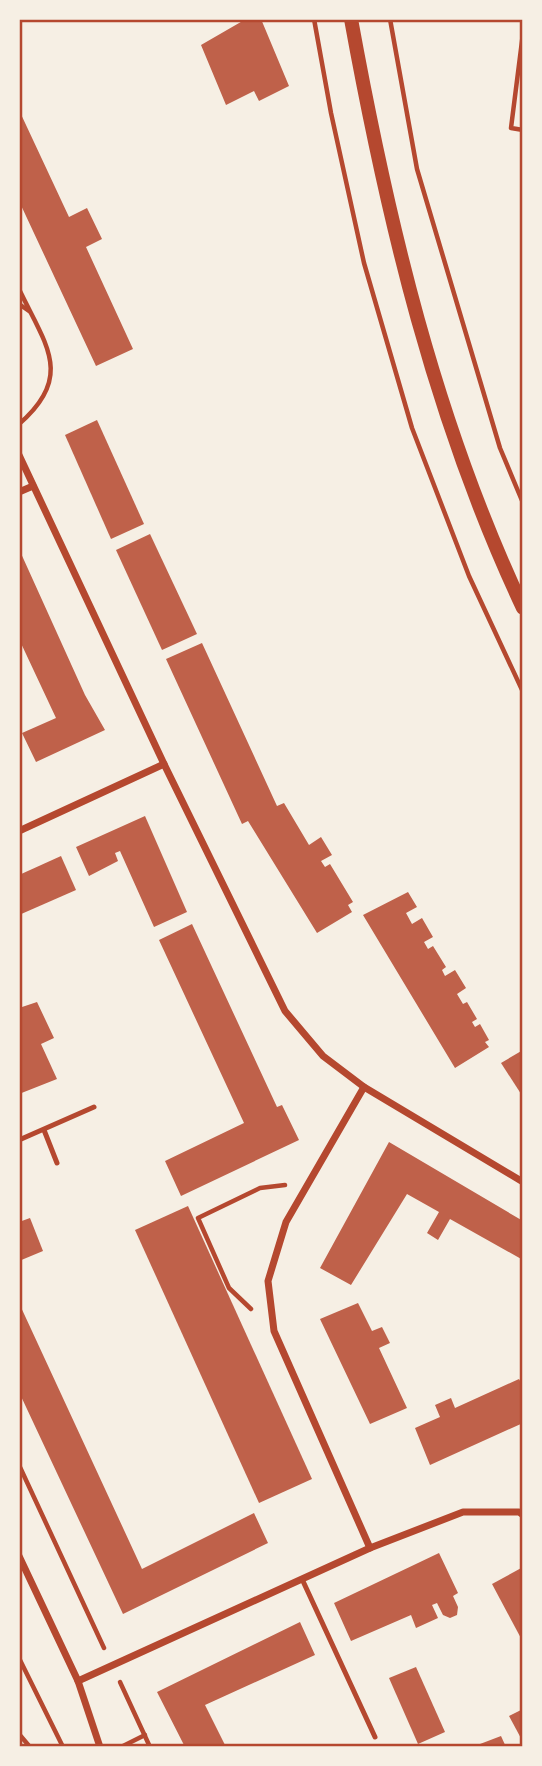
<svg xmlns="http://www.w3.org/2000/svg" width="542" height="1766" viewBox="0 0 542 1766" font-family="Arial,sans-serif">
<rect width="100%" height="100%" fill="#f6efe4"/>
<g fill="#bf614a">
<path d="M 246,19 L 261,19 L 289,86 L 259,101 L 254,91 L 226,105 L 201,45 Z"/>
<path d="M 19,110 L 69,217 L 87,208 L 102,239 L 86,247 L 133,349 L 96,366 L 19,201 Z"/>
<path d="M 97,420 L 144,524 L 111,539 L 65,435 Z"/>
<path d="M 150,534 L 197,634 L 162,650 L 116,550 Z"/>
<path d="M 19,549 L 85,695 L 105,730 L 36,762 L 22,733 L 56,718 L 19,639 Z"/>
<path d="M 202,643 L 277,806 L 284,803 L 309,845 L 321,837 L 332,855 L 321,861 L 325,867 L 330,864 L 353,902 L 348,905 L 352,912 L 317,933 L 248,821 L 242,824 L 166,659 Z"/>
<path d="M 145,816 L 187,912 L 154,927 L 120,851 L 115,853 L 118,861 L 89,876 L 76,847 Z"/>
<path d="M 61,856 L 76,890 L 19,915 L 19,875 Z"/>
<path d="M 408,892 L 417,907 L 406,913 L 412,924 L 422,918 L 433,937 L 424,942 L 428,949 L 433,946 L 446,967 L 442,970 L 445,976 L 455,970 L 466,988 L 457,994 L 463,1004 L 467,1002 L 477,1019 L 472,1022 L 475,1027 L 480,1024 L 489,1040 L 485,1042 L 489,1047 L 455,1068 L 363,915 Z"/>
<path d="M 192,924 L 277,1107 L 282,1105 L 299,1140 L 181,1196 L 165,1161 L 244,1123 L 159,940 Z"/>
<path d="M 37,1002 L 54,1038 L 41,1044 L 57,1079 L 19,1094 L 19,1008 Z"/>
<path d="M 523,1050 L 523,1097 L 501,1063 Z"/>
<path d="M 389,1142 L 523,1221 L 523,1260 L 450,1219 L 438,1240 L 427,1233 L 439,1212 L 407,1194 L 351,1285 L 320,1268 Z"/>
<path d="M 188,1206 L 312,1479 L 259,1503 L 135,1230 Z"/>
<path d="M 30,1218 L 43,1251 L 19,1261 L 19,1222 Z"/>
<path d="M 19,1303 L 142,1569 L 254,1513 L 268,1543 L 123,1614 L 19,1392 Z"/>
<path d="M 358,1303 L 372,1331 L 382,1327 L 390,1343 L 379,1348 L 407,1408 L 370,1424 L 320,1319 Z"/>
<path d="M 519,1379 L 523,1386 L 523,1423 L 430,1465 L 415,1428 L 440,1417 L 435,1405 L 451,1398 L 455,1408 Z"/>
<path d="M 439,1553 L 458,1593 L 453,1596 L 458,1607 L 457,1615 L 450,1618 L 443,1615 L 437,1603 L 432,1605 L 438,1618 L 416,1628 L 411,1615 L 351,1641 L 334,1603 Z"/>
<path d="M 523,1567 L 523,1642 L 492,1584 Z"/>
<path d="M 300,1622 L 315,1655 L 205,1705 L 226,1747 L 185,1747 L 157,1692 Z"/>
<path d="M 416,1667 L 445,1732 L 418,1744 L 389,1678 Z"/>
<path d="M 523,1709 L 523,1742 L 509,1716 Z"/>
<path d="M 501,1736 L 506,1747 L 481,1747 L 480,1744 Z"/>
</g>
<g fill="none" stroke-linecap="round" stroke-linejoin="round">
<g stroke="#b5482f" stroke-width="4.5">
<path d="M 314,19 L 331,113 L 364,263 L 412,428 L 469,576 L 523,692"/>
<path d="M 390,19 L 417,169 L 500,448 L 523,503"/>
<path d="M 523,33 L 511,128 L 523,130"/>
<path d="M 19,289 C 45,344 75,376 19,424"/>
<path d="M 19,304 L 29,311"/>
<path d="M 251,1309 L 229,1288 L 198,1218 L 260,1188 L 285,1185"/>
<path d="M 19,1465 L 104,1648"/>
<path d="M 19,1658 L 63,1747"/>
<path d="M 120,1682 L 150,1747"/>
<path d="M 19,1734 L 30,1747"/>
<path d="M 121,1747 L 145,1735"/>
</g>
<g stroke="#b5482f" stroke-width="5">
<path d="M 44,1130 L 57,1163"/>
<path d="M 19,1140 L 94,1107"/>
<path d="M 302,1579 L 375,1737"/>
</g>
<g stroke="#b5482f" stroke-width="7">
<path d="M 19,455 L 164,764 L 285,1011 L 323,1056 L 364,1087 L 523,1182"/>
<path d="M 19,492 L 33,486"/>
<path d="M 19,831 L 164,764"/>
<path d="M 364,1087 L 286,1222 L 268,1281 L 274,1331 L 370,1548"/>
<path d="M 19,1556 L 78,1681 L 100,1747"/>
<path d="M 78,1681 L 370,1548 L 463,1512 L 519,1512 L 523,1515"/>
</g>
<path stroke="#b5482f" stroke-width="14" d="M 351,19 C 388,222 435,421 523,608"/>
</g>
<rect width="542" height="1766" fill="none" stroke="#f6efe4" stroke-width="42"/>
<rect x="21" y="21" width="500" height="1724" fill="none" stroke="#b5482f" stroke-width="2.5"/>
</svg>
